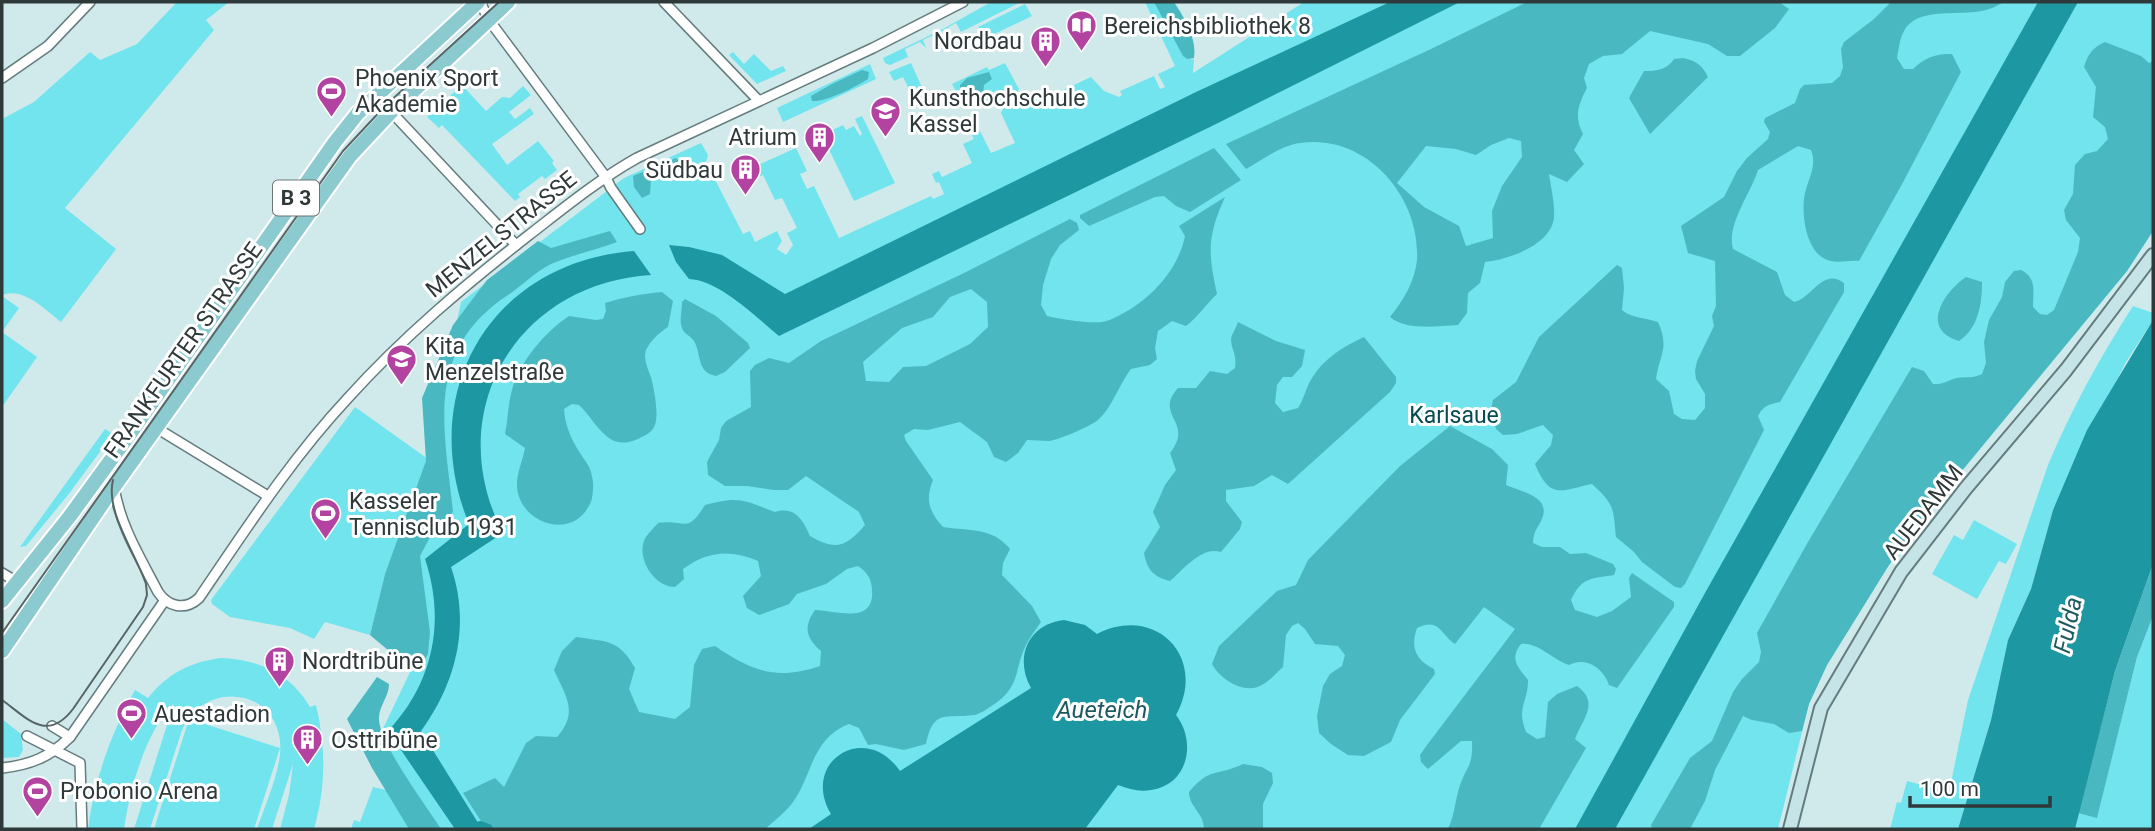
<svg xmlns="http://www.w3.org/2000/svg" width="2155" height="831" viewBox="0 0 2155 831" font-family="Roboto,sans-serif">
<rect width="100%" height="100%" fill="#d0eaec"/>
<g fill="#71e4ee">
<path d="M 177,2 L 229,2 L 206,20 L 214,30 L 65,208 L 116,249 L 61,322 C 44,309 24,287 2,295 L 2,119 L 34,102 L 90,52 L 100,60 L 137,44 Z"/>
<path d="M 991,2 L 1021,2 L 961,32 L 956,23 L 944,30 L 948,37 L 942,31 L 923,40 L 926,48 L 920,42 L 905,49 L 908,57 L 890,65 L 885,63 L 883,58 L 943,29 Z"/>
<path d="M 1145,2 L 1154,2 L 1192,60 L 1194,58 L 1193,73 L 1304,2 L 2153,2 L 2153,231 L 2127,271 L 1951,484 L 1889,565 L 1827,665 L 1809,704 L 1778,829 L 429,829 L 378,739 L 425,641 L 409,552 L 428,461 L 385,574 L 370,635 L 325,622 L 314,639 L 290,628 L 230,617 L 212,604 L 211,600 L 355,407 L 428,459 L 461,302 L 624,178 L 701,143 L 708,155 L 706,162 L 743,234 L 750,231 L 755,242 L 777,231 L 782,241 L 777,249 L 786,255 L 793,245 L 787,233 L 797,228 L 782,198 L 775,200 L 763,175 L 752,180 L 747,170 L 796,148 L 807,171 L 800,174 L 807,189 L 814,186 L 839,238 L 931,196 L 933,199 L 944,194 L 939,182 L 936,183 L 932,174 L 939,171 L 942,177 L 972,163 L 963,144 L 974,139 L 972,135 L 980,131 L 991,153 L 1015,143 L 1001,113 L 1003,108 L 1040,92 L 1044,99 L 1091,77 L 1104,91 L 1119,97 L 1122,95 L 1120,91 L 1154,76 L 1160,89 L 1165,87 L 1158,74 L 1175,66 Z"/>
<path d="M 1025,4 L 1032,16 L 984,39 L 978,27 Z"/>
<path d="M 733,52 L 744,64 L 754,54 L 771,71 L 783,66 L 786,71 L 757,84 L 729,55 Z"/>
<path d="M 911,63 L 925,94 L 914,99 L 903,77 L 894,81 L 889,72 Z"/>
<path d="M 1005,63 L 1019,89 L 1017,94 L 987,107 L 980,95 L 962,103 L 952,84 L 987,67 L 989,70 Z"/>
<path d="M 870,64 L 876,79 L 783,122 L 777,108 Z"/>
<path d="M 462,85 L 486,111 L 502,97 L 510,98 L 523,86 L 531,95 L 509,112 L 515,119 L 530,108 L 534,114 L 492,144 L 507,165 L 538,141 L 554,161 L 552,163 L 557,170 L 545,179 L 542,176 L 518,194 L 520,197 L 515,201 L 442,125 L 439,128 L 427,117 Z"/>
<path d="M 862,116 L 895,183 L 854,201 L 822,135 L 843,125 L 846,130 L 854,126 L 860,136 L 862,134 L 855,119 Z"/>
<path d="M 2,296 L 19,308 L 2,332 L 37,357 L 2,407 Z"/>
<path d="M 2133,306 L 2153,313 L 2153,320 L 2126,362 L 2053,510 L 2031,589 L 2008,640 L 1991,720 L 1958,829 L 1890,829 L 1897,802 L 1901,803 L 1907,781 L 1949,792 L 1968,700 L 2048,465 C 2071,410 2100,357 2133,306 Z"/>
<path d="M 105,429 L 113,434 L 68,495 L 26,546 L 20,547 Z"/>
<path d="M 1974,520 L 2017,544 L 2006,564 L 1999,561 L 1977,599 L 1932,574 L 1954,535 L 1963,540 Z"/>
<path d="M 2153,616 L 2153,829 L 2075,829 L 2078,813 L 2097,817 L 2137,657 Z"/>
<path d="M 221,658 C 258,659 291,674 310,707 L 316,705 C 326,747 326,788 314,829 L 280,829 L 289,795 L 293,764 L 272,829 L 257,829 C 265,805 283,766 280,741 C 274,685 200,681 181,733 L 150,829 L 134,829 L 174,703 C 145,732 130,789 124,829 L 88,829 C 94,780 111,734 135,690 L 148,698 C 167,674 190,662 221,658 Z"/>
<path d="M 2,719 L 21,734 L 23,750 L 19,757 L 2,758 Z"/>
<path d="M 189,719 L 280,748 L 254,829 L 154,829 Z"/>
<path d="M 373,787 L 390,791 L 414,829 L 351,829 L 354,820 L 360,822 Z"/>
</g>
<g fill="#4ab8c1" fill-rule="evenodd">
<path d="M 1154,2 L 1174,2 C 1184,17 1197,39 1194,58 L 1187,59 L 1183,56 Z"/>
<path d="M 1527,2 L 1779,2 L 1789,9 L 1775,28 L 1740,56 L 1727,56 L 1708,44 L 1650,31 L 1622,54 L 1603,56 L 1589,64 L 1584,78 L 1587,88 C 1578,105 1574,116 1583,134 L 1574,150 L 1584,164 L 1567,182 L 1549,174 C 1551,188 1555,204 1554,217 C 1552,245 1507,260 1485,262 L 1480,283 L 1468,293 L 1467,313 L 1458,325 C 1437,326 1407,331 1390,317 C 1403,301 1415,281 1417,260 C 1421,197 1366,133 1300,143 C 1282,145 1262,160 1246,169 L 1226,144 L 1431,49 ZM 1509,138 L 1521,141 L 1522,157 L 1502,186 L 1492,211 L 1493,238 L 1466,246 L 1459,226 L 1424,207 L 1397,183 L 1426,146 L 1456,149 L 1476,155 L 1491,145 Z"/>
<path d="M 1891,2 L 2003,2 C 1975,24 1922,0 1904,31 C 1899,39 1899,50 1897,58 L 1904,69 L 1913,69 C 1924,58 1936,53 1952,54 L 1961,72 L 1901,186 L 1859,261 C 1849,260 1840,263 1831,261 C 1807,256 1802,219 1804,199 C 1806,181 1818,168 1811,150 L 1798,146 L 1758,170 C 1751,193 1726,225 1733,249 L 1777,272 L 1785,295 L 1794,302 C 1812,298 1823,267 1844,283 L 1844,292 L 1780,402 C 1769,404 1763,406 1758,416 L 1764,430 L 1685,584 L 1681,588 L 1675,587 L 1642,562 L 1634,552 L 1616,537 C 1613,508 1615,505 1592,484 C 1562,490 1550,501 1535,464 L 1551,445 L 1553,435 L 1543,425 L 1517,434 L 1503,435 L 1496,429 L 1491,410 L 1493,400 L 1516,382 L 1539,337 L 1617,265 L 1622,268 L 1624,288 L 1622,310 C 1631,318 1646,318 1658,322 C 1670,349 1659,355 1656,379 L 1669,391 L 1674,414 L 1682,419 L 1695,420 L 1705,408 L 1705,394 L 1696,379 L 1695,371 L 1697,361 L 1714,326 L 1712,316 L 1716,306 L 1715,261 L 1688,253 L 1681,226 L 1724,197 L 1737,171 L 1747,158 L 1768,139 L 1770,132 L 1764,122 L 1765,118 L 1795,103 L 1800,89 L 1804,85 L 1832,83 L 1840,76 L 1843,67 L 1841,49 L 1844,42 L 1874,19 Z"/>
<path d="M 2105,42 L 2141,56 L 2149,63 L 2153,61 L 2153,231 L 2127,271 L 1951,484 L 1889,565 L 1827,665 L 1809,704 L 1802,731 L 1789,733 L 1774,724 L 1752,720 L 1743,716 L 1715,770 L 1705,801 L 1690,829 L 1652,829 L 1651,825 L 1690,758 L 1712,741 L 1733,692 L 1742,679 L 1759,662 L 1761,652 L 1757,633 L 1808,542 L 1912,367 L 1924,371 L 1933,384 C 1943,385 1948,380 1957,378 C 1967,376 1972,379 1982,374 L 1986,363 L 1984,342 L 1989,320 L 2002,297 L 2005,282 L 2014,271 L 2021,270 C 2037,278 2033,291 2033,307 L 2040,314 L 2047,315 L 2054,310 L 2078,252 L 2080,238 L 2066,220 L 2064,210 L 2073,194 L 2075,165 L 2085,154 L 2097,151 L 2108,139 L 2105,127 L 2093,117 L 2096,87 L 2084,67 C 2088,54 2093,47 2105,42 Z"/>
<path d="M 1683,58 C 1697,61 1702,65 1708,77 L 1650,134 L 1629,98 L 1644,71 C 1656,71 1667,70 1674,59 Z"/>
<path d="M 862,70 L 869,72 L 868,79 C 855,87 827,102 812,101 L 811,96 L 832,84 Z"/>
<path d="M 989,72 L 992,79 L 984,85 L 983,94 C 977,98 967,95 960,92 L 960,85 L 967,78 Z"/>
<path d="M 1214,148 L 1241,180 L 1190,212 L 1176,206 L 1164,196 L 1155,197 L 1089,226 L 1080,218 L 1080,215 Z"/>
<path d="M 676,158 L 685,166 L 682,172 L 667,170 L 651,179 L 650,194 L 642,198 L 634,187 L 633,176 Z"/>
<path d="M 1225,197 C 1207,237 1208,252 1217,294 C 1206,304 1198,317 1186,326 L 1172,321 L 1158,331 L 1155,348 L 1157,359 L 1150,365 L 1131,369 C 1120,383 1111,409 1099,419 C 1092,426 1058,440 1049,441 C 1041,441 1034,440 1027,440 L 1018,453 L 1006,462 L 994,457 L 987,442 L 960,422 L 928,430 L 914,429 L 904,435 L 906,441 L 933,480 C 925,499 929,512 943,527 C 968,531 993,527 1010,549 L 1003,563 L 1002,575 L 1032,606 L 1041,622 C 1036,629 1030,637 1026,645 C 1014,669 1021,687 993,705 C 987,709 980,714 974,715 C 945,719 934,708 926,744 L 904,750 L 876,744 L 868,745 L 859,728 L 849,724 C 812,738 812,776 793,802 C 786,812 774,821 765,829 L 486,829 L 463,793 L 495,778 L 504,787 L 526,743 L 536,736 L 557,737 C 579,712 566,697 554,670 L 562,651 L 576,637 C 607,642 619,639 635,668 L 629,689 L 639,712 L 675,719 L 690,707 L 694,665 L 702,649 L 715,646 C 752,671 776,681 820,666 L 821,651 C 806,638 803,627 815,610 C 838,611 875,625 872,589 C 871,578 867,572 858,566 L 847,569 L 826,584 L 797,594 L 789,604 L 759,615 L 747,608 L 743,596 L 761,576 L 758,561 C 731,549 707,551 683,569 L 684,579 L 675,587 C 655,587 637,560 644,541 C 646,535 654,528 658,523 C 687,519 686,535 705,505 C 740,496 743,500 775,512 C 795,506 803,520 810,536 C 836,551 846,547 865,525 L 859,512 L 806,476 L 788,490 L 774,490 L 747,486 L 725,486 L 708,475 L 707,462 L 719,440 L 721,428 L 726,421 L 751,407 L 750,371 L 755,365 L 769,358 L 789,363 L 821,341 L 964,273 L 1070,219 L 1077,223 L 1079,230 L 1060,245 L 1051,259 L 1043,285 L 1041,305 L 1047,316 C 1060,319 1095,325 1107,321 C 1143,307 1177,275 1185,236 L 1179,226 ZM 971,289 L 987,302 L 988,327 L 970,344 L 926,366 L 903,367 L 889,382 L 866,381 L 863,362 L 902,328 L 933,317 L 950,297 Z"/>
<path d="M 610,231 L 617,242 C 596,250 572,255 551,264 C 535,272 523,285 508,295 C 424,350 444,427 453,512 L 429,539 L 420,556 L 430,632 L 428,654 L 421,666 L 407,666 L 370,635 L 385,574 L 426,461 L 422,398 L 453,325 L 487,280 L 538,241 L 551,248 Z"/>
<path d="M 1966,277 L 1982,282 C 1982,305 1978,328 1959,341 C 1919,329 1944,292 1966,277 Z"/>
<path d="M 662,292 L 673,301 L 668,327 C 660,332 650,341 646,350 C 643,359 648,369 651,377 C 654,389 659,413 655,425 C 652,433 645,435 638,439 C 607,453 598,423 579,405 L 572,404 L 564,409 C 565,425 571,439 580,453 C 585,461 591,467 592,477 C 594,483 593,492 592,498 C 591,504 588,507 585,512 C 563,540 516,518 517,484 C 517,472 523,460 525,448 L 505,434 C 508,419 508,404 512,390 C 520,361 545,332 569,316 L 596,320 L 603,319 L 606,311 L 605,303 C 624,297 642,294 662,292 Z"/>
<path d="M 685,299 L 716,316 L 748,343 L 750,348 L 725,372 L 716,376 C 696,372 702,355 694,341 C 690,335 682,334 681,324 C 680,318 682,309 682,302 Z"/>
<path d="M 1238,322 L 1276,341 L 1305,350 L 1302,366 L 1292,377 L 1283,377 L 1277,385 L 1275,403 L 1283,412 L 1298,408 C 1304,399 1306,387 1312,378 C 1324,358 1343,347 1364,337 L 1396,377 L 1396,383 L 1390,392 L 1288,484 L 1272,475 L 1254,486 L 1226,490 L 1226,501 L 1242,522 L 1240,529 L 1221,552 C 1202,546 1184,569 1170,581 C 1154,577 1147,570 1144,553 L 1160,527 L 1153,512 L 1165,485 L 1176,470 L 1170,453 C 1173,449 1177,443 1178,437 C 1181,419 1158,410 1178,388 L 1196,388 L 1210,371 L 1227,374 L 1235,368 C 1237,352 1231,350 1231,339 C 1232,334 1236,328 1238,322 Z"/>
<path d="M 1450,426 L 1492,449 L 1508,465 L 1506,485 C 1519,491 1549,496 1543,516 C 1539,528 1534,528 1533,543 L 1542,547 L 1560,547 L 1570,554 L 1586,553 L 1613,564 L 1616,569 L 1614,575 C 1590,579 1582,577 1571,600 L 1575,610 L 1597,617 L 1612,611 L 1631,597 L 1629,578 L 1632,573 L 1674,602 L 1674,607 L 1617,688 L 1609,685 C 1604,669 1586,656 1569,665 C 1553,660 1538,642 1521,644 C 1509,659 1518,667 1528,680 C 1528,703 1516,707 1526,732 L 1537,739 L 1545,737 L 1548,702 L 1557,694 L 1577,686 C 1600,703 1583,718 1575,739 L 1586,748 L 1539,829 L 1448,829 C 1455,814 1455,800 1460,785 C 1468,764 1473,766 1472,741 L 1461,741 L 1428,769 L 1421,762 L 1420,755 L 1427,745 L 1515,629 L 1484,607 L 1455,644 C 1440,634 1440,617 1417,628 C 1410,648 1416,660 1434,669 L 1435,674 L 1400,720 L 1391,742 L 1364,756 L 1348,755 L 1331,744 L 1319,733 L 1317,716 L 1323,686 L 1330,674 L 1342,666 L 1345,655 L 1338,646 L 1315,644 L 1305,629 L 1298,623 L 1292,626 L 1286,635 L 1283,667 C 1276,673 1269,682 1260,686 C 1243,694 1220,679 1212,664 L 1219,646 L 1277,591 L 1296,585 L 1308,560 L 1400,466 Z"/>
<path d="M 2153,564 L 2153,616 L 2137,657 L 2097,818 L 2078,813 L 2115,671 Z"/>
<path d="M 377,677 L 389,684 C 389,697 378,707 379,720 C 380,744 427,807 441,829 L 409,829 L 372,768 L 347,719 Z"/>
<path d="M 1243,764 L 1262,767 L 1272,773 L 1273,783 L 1263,804 L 1263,829 L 1204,829 C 1204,813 1189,807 1189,792 C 1211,766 1216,777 1243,764 Z"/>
</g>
<g fill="#1d97a1">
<path d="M 1390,2 L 1460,2 L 1214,125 L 779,336 C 756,317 719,280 689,279 L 676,262 L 669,245 L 689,247 L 722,255 L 785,294 L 1196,92 Z"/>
<path d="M 2038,2 L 2078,2 L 1615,829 L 1575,829 L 1705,593 Z"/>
<path d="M 634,251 L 651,275 C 517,283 440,412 503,533 L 451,567 C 471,625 456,683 421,731 L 480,826 L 475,829 L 455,829 L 388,731 C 433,683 446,622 425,559 L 469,524 C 415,392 491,262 634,251 Z"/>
<path d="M 2153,320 L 2153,564 L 2115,671 L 2075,829 L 1958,829 L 1991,720 L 2008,640 L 2031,589 L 2053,510 L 2087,430 Z"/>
<path d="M 1064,620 L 1085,625 L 1097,634 C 1155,604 1208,657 1176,715 C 1197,742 1188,785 1151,790 C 1139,792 1129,789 1118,785 L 1085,829 L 809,829 L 831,814 C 800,762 865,720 900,771 L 1031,688 C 1014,658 1028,624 1064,620 Z"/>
</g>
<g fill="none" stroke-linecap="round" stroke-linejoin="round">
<path stroke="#1d97a1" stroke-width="10" d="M 480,826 L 488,829"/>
<defs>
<g id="street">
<path d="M 480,2 L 489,20 L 605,176 L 611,188 L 640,229"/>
<path d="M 664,2 L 758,100"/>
<path d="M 2,78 L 48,46 L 90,2"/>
<path d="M 379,94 L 397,118 L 516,245"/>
<path d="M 140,418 L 268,496"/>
<path d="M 114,486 C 119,524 141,559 158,592 C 168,607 185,611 199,598 C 246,529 291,459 348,398 C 403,337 465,285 529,235 C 564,208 598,180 637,158 L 873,48 L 963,2"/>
<path d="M 2,573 L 17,582"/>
<path d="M 52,726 L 70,737"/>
<path d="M 27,736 L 80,763 L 82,829"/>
<path d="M 2,768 C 30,765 50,757 70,737 L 165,600"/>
</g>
<path id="secondary" d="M 1790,829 L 1821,708 L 1901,572 L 1966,488 L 2066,370 L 2153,255"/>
<g id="primary">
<path d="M 2,601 L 70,516 L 132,431 L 335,142 L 358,113 L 478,2"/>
<path d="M 2,651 L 111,491 L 350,156 L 392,111 L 508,2"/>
</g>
</defs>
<use href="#street" stroke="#647c7e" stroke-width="12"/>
<use href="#secondary" stroke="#647c7e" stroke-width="16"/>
<use href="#primary" stroke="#fff" stroke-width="18"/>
<use href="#street" stroke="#fff" stroke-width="9"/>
<use href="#secondary" stroke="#c5e4e7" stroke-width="12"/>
<use href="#primary" stroke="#8bcacf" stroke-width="14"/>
<g stroke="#576566" stroke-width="2">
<path d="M 2,633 L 343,151 L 386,105 L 499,2"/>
<path d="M 2,700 C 27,718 47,743 73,709 L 143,607 L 147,595 L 146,584 C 136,554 105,511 113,480"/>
</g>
</g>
<defs>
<symbol id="library-pin" viewBox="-11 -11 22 30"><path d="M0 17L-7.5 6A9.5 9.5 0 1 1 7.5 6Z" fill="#b243a0" stroke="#fff"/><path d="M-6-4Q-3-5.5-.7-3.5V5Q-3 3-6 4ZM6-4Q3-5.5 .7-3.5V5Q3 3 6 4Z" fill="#fff"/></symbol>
<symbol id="building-pin" viewBox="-11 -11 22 30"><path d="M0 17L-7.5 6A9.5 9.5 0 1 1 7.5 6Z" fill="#b243a0" stroke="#fff"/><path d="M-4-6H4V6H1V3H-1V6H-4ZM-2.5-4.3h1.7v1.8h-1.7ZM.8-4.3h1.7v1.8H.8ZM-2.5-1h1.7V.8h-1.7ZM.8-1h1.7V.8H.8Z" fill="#fff"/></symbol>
<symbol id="stadium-pin" viewBox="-11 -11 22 30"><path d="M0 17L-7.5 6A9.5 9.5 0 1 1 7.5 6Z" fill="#b243a0" stroke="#fff"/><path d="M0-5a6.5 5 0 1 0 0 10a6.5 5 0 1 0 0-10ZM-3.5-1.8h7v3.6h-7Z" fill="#fff"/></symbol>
<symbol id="university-pin" viewBox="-11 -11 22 30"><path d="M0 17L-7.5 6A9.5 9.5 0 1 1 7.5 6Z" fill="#b243a0" stroke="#fff"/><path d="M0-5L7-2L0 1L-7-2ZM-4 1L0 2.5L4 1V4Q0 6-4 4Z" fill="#fff"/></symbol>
<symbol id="school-pin" viewBox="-11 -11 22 30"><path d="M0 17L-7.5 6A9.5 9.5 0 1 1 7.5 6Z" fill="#b243a0" stroke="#fff"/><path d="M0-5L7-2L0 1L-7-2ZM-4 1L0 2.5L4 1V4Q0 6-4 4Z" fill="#fff"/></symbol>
</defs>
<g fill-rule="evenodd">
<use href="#library-pin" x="1064" y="8" width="35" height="47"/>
<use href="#building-pin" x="1028" y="24" width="35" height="47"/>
<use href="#stadium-pin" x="314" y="74" width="35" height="47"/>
<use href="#university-pin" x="868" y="94" width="35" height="47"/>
<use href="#building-pin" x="802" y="120" width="35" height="47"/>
<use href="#building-pin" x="728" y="152" width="35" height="47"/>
<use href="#school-pin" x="384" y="342" width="35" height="47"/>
<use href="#stadium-pin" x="308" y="496" width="35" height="47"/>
<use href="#building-pin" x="262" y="644" width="35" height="47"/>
<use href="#stadium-pin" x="114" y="696" width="35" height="47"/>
<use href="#building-pin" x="290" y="722" width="35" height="47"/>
<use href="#stadium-pin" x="20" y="774" width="35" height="47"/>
</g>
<g text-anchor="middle" stroke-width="6" stroke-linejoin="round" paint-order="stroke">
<rect fill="#fff" stroke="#6d7475" stroke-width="2" x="273" y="180.5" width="46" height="35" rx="5"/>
<g font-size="21" font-weight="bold" fill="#2f393a">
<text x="296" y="205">B 3</text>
</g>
<g font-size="23" fill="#2f393a" stroke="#fff" text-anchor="start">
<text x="1104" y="34">Bereichsbibliothek 8</text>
<text x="1022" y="49" text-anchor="end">Nordbau</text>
<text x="355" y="86">Phoenix Sport<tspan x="355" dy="26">Akademie</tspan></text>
<text x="909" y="106">Kunsthochschule<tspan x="909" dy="26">Kassel</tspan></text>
<text x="797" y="145" text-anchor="end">Atrium</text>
<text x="723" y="178" text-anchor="end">Südbau</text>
<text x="425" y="354">Kita<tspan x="425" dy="26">Menzelstraße</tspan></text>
<text x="349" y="509">Kasseler<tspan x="349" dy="26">Tennisclub 1931</tspan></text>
<text x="302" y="669">Nordtribüne</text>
<text x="154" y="722">Auestadion</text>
<text x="331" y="748">Osttribüne</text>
<text x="60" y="799">Probonio Arena</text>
</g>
<g font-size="23" fill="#2f393a" stroke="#fff">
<text transform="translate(501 234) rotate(-39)" y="8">MENZELSTRASSE</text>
<text transform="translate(183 350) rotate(-55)" y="8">FRANKFURTER STRASSE</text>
<text transform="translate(1923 512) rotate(-52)" y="8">AUEDAMM</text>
</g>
<g font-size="23" fill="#064b50" stroke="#fff">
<text x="1454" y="423">Karlsaue</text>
</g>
<g font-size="24" font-style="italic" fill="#1d5a60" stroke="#fff">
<text transform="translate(2068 625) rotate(-77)" y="8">Fulda</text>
<text x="1102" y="718">Aueteich</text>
</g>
</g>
<rect width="2155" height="831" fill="none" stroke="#2f393a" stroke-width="7"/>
<path d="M1910 796v10h140v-10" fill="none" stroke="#2f393a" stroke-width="3.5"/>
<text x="1920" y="796" font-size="21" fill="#2f393a" stroke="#ffffff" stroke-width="5" paint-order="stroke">100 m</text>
</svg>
